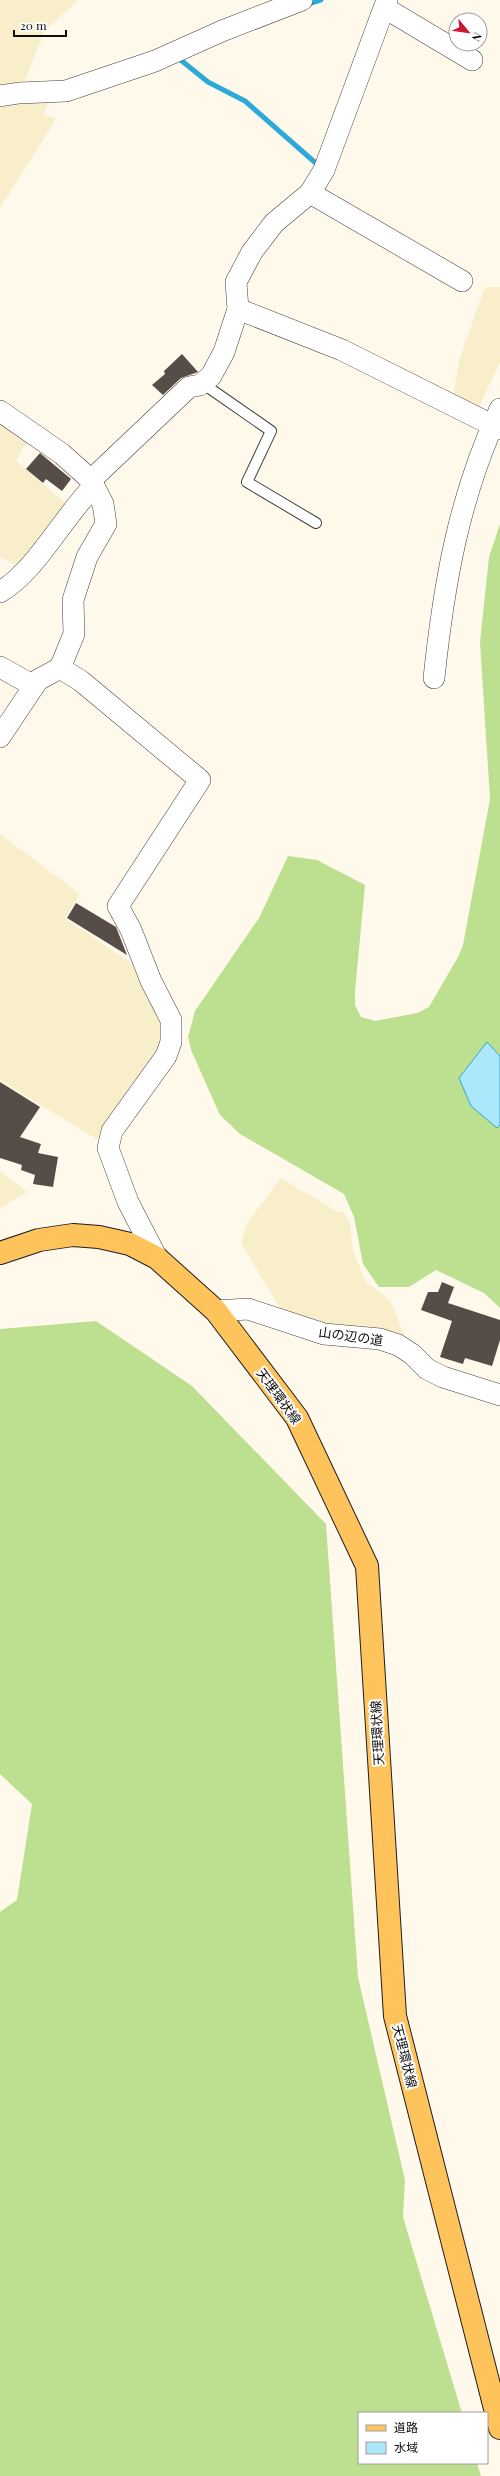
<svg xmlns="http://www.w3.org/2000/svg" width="500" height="2476" viewBox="0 0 500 2476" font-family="'Playfair Display','Noto Sans JP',serif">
<rect width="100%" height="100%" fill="#fff9ec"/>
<g fill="#f8eeca">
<path d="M 0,0 L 79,0 L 45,30 L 21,90 L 0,93 Z"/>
<path d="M 41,100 L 48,103 L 43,114 L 56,119 L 0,208 L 0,103 Z"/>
<path d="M 485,287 L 500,287 L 500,362 L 477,411 L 452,401 L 460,358 Z"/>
<path d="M 0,420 L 28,439 L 16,461 L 65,503 L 18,566 L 0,557 Z"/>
<path d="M 0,834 L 80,894 L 65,918 L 141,970 L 165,1018 L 162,1049 L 98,1140 L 0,1080 Z"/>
<path d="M 0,1171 L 27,1192 L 0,1208 Z"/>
<path d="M 281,1178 L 336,1211 L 344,1212 L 350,1224 L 353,1251 L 366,1282 L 390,1300 L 406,1339 L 331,1330 L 284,1315 L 241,1243 L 247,1223 Z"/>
</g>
<g fill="#bddf90">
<path d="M 500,524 L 500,1308 L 484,1293 L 436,1270 L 409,1287 L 379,1287 L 363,1264 L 354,1217 L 344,1194 L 240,1134 L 220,1115 L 191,1050 L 188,1037 L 195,1011 L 259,918 L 288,856 L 317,860 L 365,885 L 355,992 L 355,1005 L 361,1017 L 375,1021 L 417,1013 L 429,1007 L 458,957 L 463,945 L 490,799 L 480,642 L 489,557 Z"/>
<path d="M 96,1321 L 192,1386 L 326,1524 L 358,1977 L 405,2180 L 403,2217 L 462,2413 L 359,2413 L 359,2463 L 477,2463 L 481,2476 L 0,2476 L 0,1912 L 17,1900 L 32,1804 L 0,1774 L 0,1329 Z"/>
</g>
<path fill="#ace7fb" stroke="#2ca9d9" d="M 487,1042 L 500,1056 L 500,1125 L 497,1128 L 471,1106 L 459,1078 Z"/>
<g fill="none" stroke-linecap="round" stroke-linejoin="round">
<g stroke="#2ca9d9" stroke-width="5">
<path d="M 306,5 L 321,0"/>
<path d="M 177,57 L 208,82 L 245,101 L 319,166"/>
</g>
</g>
<g fill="#564c48">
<path d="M 182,354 L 198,372 L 181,378 L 163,395 L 152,385 L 165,374 L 164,371 Z"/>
<path d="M 40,453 L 71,479 L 62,491 L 46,479 L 43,483 L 26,469 Z"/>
<path d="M 76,903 L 116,927 L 127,955 L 67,918 Z"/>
<path d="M 0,1082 L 40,1107 L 20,1137 L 41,1144 L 38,1153 L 58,1157 L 53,1187 L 33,1184 L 35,1175 L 21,1170 L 22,1165 L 0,1158 Z"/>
<path d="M 442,1282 L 454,1287 L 448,1303 L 500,1320 L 500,1340 L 492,1366 L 465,1358 L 463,1364 L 440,1357 L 452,1321 L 421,1310 L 428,1292 L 438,1292 Z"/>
</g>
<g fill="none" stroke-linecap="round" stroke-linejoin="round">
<defs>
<path id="service" d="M 202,383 L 271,431 L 247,482 L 316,523"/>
<g id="minor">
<path d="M 385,8 L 472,60"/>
<path d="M 0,96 L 19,93 L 66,91 L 155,61 L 222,31 L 302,0"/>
<path d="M 310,193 L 462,281"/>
<path d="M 238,309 L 342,350 L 500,429"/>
<path d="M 0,411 L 62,454 L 91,480 L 103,504 L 106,524 L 87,557 L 73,600 L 74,634 L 60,668 L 38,680 L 0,737"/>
<path d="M 91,480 L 189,387 L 200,385 L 211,376 L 224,352 L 238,309 L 236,282 L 252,252 L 274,223 L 310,193 L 324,170 L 387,0"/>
<path d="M 0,592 C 37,570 63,517 94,486"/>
<path d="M 0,667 L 34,686"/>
<path d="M 60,668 L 81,681 L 200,780 L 118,906 L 131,930 L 151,981 L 171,1020 L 171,1042 L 166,1056 L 112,1131 L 108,1148 L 128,1202 L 157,1258"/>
<path d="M 434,678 C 444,583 459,496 500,409"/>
<path d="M 216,1311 L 248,1309 L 324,1334 L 380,1339 L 398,1345 L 412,1354 L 427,1369 L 443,1377 L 500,1395"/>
</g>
<path id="primary" d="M 0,1253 L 39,1240 L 73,1235 L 99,1237 L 130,1244 L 157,1258 L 216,1311 L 297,1418 L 367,1566 L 395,2016 L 500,2428"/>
</defs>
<use href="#service" stroke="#404040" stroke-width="12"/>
<use href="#minor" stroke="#404040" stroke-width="22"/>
<use href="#primary" stroke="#1e1e1e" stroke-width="24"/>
<use href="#service" stroke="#fff" stroke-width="10"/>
<use href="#minor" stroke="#fff" stroke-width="21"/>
<use href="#primary" stroke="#ffc35c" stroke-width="22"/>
</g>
<g text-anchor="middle" stroke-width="4" stroke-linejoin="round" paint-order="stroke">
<g font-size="13" fill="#0d0d0d" stroke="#fff">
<text transform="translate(351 1336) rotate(8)" y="5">山の辺の道</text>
<text transform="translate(279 1396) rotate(54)" y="5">天理環状線</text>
<text transform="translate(377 1733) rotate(-93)" y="5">天理環状線</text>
<text transform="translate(405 2056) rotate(76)" y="5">天理環状線</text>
</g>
</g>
<rect x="358" y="2412" width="130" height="52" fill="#ffffff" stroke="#9e9e9e"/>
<rect x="366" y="2425" width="20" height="6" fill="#ffc35c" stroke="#9e9e9e"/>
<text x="394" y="2432" font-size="12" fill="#0d0d0d">道路</text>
<rect x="366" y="2442" width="20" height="12" fill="#ace7fb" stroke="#9e9e9e"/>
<text x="394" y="2452" font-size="12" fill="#0d0d0d">水域</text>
<g transform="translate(468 32) rotate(119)"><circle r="19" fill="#ffffff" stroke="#9e9e9e"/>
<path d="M0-3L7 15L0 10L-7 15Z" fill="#c81937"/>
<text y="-6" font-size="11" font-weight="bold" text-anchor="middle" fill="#0d0d0d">N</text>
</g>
<path d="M14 30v6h52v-6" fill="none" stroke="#0d0d0d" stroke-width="2"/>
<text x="20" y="30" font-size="12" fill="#0d0d0d" stroke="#ffffff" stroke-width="3" paint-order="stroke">20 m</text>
</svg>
